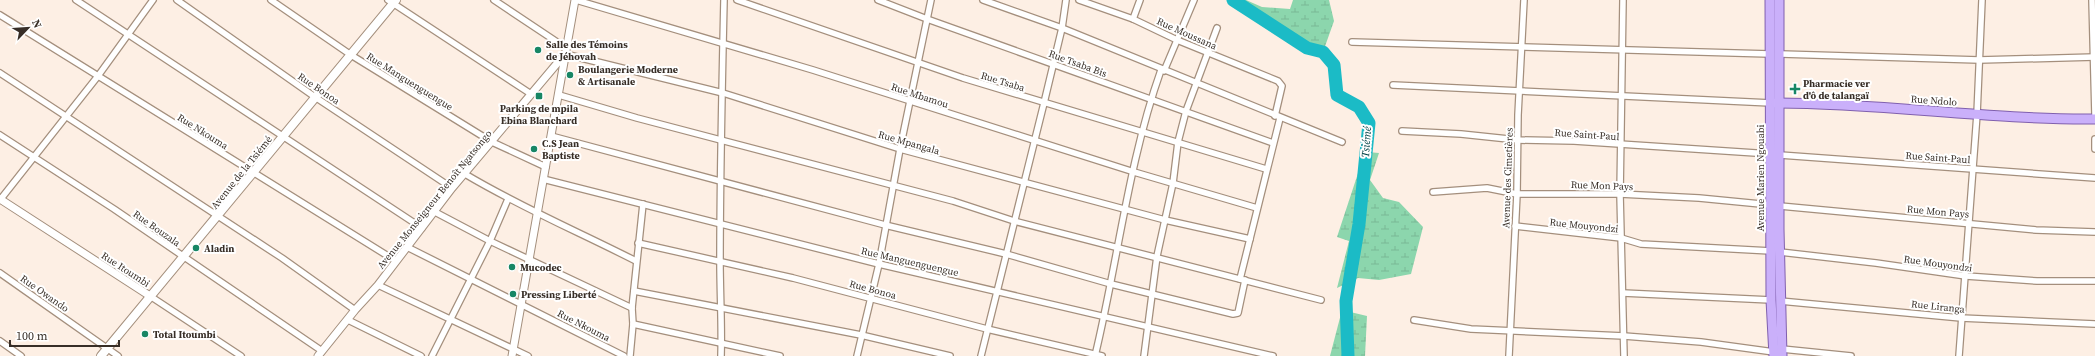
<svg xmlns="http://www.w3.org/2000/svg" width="2095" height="356" viewBox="0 0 2095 356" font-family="'Source Serif 4',serif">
<defs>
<pattern id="wetland-marsh" width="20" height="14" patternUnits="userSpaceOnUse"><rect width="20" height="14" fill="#8cd6ad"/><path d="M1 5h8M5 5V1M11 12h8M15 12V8" fill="none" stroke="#79b895"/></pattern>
</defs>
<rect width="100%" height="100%" fill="#fdefe4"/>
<g fill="url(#wetland-marsh)">
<path d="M 1239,0 L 1246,0 L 1262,7 L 1290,9 L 1293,0 L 1329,0 L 1334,21 L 1323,52 L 1239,11 Z"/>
<path d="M 1365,152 L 1379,153 L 1370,180 L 1383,198 L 1399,202 L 1423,227 L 1411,274 L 1379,280 L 1358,278 L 1337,288 L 1349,241 L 1337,237 Z"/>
<path d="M 1342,310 L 1367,316 L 1365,356 L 1330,356 Z"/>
</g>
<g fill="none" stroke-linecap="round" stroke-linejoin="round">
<path stroke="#1bbbc6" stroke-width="13" d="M 1233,0 L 1307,48 L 1323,52 L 1334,65 L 1337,95 L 1359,107 L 1369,123 L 1359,224 L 1346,301 L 1348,356"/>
<defs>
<g id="minor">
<path d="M 76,0 L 422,228"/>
<path d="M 177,0 L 315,97 L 452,188"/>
<path d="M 271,0 L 351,55 L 492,142 L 546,167"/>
<path d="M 388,0 L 531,94"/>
<path d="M 494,0 L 566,48"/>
<path d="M 576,0 L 813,70 L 1134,172 L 1257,208"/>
<path d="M 737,0 L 963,78 L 1266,169"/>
<path d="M 878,0 L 927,19 L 1273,143"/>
<path d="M 983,0 L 1062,28 L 1342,142"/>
<path d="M 1079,0 L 1133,19 L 1177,40 L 1278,81 L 1282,86 L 1275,116"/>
<path d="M 1623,0 L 1620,194 L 1624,356"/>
<path d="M 2092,0 L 2095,115"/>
<path d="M 0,15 L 396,261"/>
<path d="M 1133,19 L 1140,0"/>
<path d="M 1352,42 L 1770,54"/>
<path d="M 565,54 L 723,93 L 900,149 L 1165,220 L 1250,239"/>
<path d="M 1781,54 L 1979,60 L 2095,57"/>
<path d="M 1164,71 L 1194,0"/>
<path d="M 0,73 L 282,258 L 355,310"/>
<path d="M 1393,85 L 1771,103"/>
<path d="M 559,95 L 637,118 L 953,201 L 1014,221 L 1321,300"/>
<path d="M 1402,131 L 1461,134 L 1518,140 L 1574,141 L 1771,154"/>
<path d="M 0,135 L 114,209 L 322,351"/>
<path d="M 551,136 L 885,225 L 1006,254 L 1111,284 L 1233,314 L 1238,313 L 1245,280"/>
<path d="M 2095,139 L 2095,149"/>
<path d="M 1780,155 L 2095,178"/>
<path d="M 465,174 C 520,207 579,232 636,261"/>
<path d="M 543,179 L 879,264 L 1273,356"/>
<path d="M 1433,192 L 1487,188 L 1517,194 L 1620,194 L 1699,198 L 1771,205"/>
<path d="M 0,200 L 98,76 L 153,0"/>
<path d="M 1780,206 L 2036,230 L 2095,232"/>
<path d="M 435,212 L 490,241 L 632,308"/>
<path d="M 1515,226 L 1621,238 L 1641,244 L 1771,251"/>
<path d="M 638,243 L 793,278 L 987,329 L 1102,356"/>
<path d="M 407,247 L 624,356"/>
<path d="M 1780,252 L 1876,263 L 1966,276 L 2037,281 L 2095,281"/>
<path d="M 0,273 L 118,356"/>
<path d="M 1240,279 L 1280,118"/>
<path d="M 378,285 L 528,356"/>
<path d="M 634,291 L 861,335 L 950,356"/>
<path d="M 1623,293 L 1771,300"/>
<path d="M 150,296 L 241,356"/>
<path d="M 1780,301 L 1961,318 L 2095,324"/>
<path d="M 348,320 L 421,356"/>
<path d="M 1414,320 L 1471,329 L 1624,336 L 1701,342 L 1774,352"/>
<path d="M 633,324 L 780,356"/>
<path d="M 0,341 L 21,356"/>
<path d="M 1782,349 L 1851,356"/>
<path d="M 432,356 L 490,241 L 508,199"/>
<path d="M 630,356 L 633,324 L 632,308 L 643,204"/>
<path d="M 721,356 C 722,324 720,293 720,262 C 720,175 722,87 724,0"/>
<path d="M 857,356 L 879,264 L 900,149 L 931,0"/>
<path d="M 981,356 L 1044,103 L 1062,28 L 1066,0"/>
<path d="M 1095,356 C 1118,261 1128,163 1161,70"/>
<path d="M 1144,356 L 1157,256 L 1173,183 L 1178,142 L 1186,111 L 1217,28"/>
<path d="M 1509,356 L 1517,194 L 1518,115 L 1524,0"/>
<path d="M 1959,356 L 1977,114 L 1982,0"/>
</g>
<g id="tertiary">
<path d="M 0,199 L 150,296"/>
<path d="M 318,356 L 355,310 L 378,285 L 452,188 L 565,54"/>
<path d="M 512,356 L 575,0"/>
</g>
<path id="secondary" d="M 101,356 L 396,0"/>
<g id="primary">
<path d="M 1770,0 L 1771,300 L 1774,356"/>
<path d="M 1779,0 L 1779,229 L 1782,356"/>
<path d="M 1776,103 C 1883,103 1989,120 2095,119"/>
</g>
</defs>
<use href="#minor" stroke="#a48f7d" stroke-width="8"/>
<use href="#tertiary" stroke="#a48f7d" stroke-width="9"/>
<use href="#secondary" stroke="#a48f7d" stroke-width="10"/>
<use href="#primary" stroke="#8060ae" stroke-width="11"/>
<use href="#minor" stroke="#fff" stroke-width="5.5"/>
<use href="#tertiary" stroke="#fff" stroke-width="7"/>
<use href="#secondary" stroke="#fff" stroke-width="8"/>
<use href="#primary" stroke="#cab0fa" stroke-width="9"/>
</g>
<g fill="#178665" stroke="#fff" stroke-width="1.5">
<circle cx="538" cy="50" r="4"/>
<circle cx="570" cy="75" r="4"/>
<path d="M1793 83h4v4h4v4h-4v4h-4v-4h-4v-4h4z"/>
<rect x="535" y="92" width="8" height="8" rx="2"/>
<circle cx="534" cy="149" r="4"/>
<circle cx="196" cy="248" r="4"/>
<circle cx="512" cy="267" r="4"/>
<circle cx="513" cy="294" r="4"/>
<circle cx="145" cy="334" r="4"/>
</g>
<g text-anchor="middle" stroke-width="4" stroke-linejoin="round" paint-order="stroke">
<g font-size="10" fill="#372e27" stroke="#fff">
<text transform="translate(1187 33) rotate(24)" y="4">Rue Moussana</text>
<text transform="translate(1078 63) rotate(20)" y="4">Rue Tsaba Bis</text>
<text transform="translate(410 81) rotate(32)" y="4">Rue Manguenguengue</text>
<text transform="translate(1003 81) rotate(17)" y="4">Rue Tsaba</text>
<text transform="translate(319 88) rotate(34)" y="4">Rue Bonoa</text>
<text transform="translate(920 95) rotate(18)" y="4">Rue Mbamou</text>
<text transform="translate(1934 100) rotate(4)" y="4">Rue Ndolo</text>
<text transform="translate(203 131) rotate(32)" y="4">Rue Nkouma</text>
<text transform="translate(1587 134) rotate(4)" y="4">Rue Saint-Paul</text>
<text transform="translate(909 142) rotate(16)" y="4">Rue Mpangala</text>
<text transform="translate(1938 157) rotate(4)" y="4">Rue Saint-Paul</text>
<text transform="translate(241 172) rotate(-51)" y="4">Avenue de la Tsiémé</text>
<text transform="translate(1507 178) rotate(-88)" y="4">Avenue des Cimetières</text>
<text transform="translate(1760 178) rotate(-90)" y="4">Avenue Marien Ngouabi</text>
<text transform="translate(1602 185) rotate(2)" y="4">Rue Mon Pays</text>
<text transform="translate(434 199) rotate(-51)" y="4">Avenue Monseigneur Benoît Ngatsongo</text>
<text transform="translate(1938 211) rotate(5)" y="4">Rue Mon Pays</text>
<text transform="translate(1584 225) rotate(6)" y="4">Rue Mouyondzi</text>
<text transform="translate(157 228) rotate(35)" y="4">Rue Bouzala</text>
<text transform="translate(910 261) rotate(13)" y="4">Rue Manguenguengue</text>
<text transform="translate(1938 263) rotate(8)" y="4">Rue Mouyondzi</text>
<text transform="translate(126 269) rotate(33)" y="4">Rue Itoumbi</text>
<text transform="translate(873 289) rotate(15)" y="4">Rue Bonoa</text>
<text transform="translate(45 293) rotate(35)" y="4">Rue Owando</text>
<text transform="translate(1938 306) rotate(6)" y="4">Rue Liranga</text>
<text transform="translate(584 325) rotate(27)" y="4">Rue Nkouma</text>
</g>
<g font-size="10" font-weight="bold" fill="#372e27" stroke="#fff" text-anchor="start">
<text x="546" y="48">Salle des Témoins<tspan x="546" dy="12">de Jéhovah</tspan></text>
<text x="578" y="73">Boulangerie Moderne<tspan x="578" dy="12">&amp; Artisanale</tspan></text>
<text x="1803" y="87">Pharmacie ver<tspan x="1803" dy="12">d'ô de talangaï</tspan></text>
<text x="539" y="112" text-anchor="middle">Parking de mpila<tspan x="539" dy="12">Ebina Blanchard</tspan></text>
<text x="542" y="147">C.S Jean<tspan x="542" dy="12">Baptiste</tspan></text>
<text x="204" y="252">Aladin</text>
<text x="520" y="271">Mucodec</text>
<text x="521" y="298">Pressing Liberté</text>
<text x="153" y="338">Total Itoumbi</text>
</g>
<g font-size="11" font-style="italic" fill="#004246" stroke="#fff">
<text transform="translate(1366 142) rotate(-86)" y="4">Tsiémé</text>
</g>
</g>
<g transform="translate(28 28) rotate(65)" stroke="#ffffff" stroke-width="3" paint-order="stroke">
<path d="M0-3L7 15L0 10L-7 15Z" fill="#372e27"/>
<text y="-6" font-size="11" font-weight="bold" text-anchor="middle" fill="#372e27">N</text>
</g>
<path d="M10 340v6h109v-6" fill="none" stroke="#372e27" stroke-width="2"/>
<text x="16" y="340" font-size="12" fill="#372e27" stroke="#ffffff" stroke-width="3" paint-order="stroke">100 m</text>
</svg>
